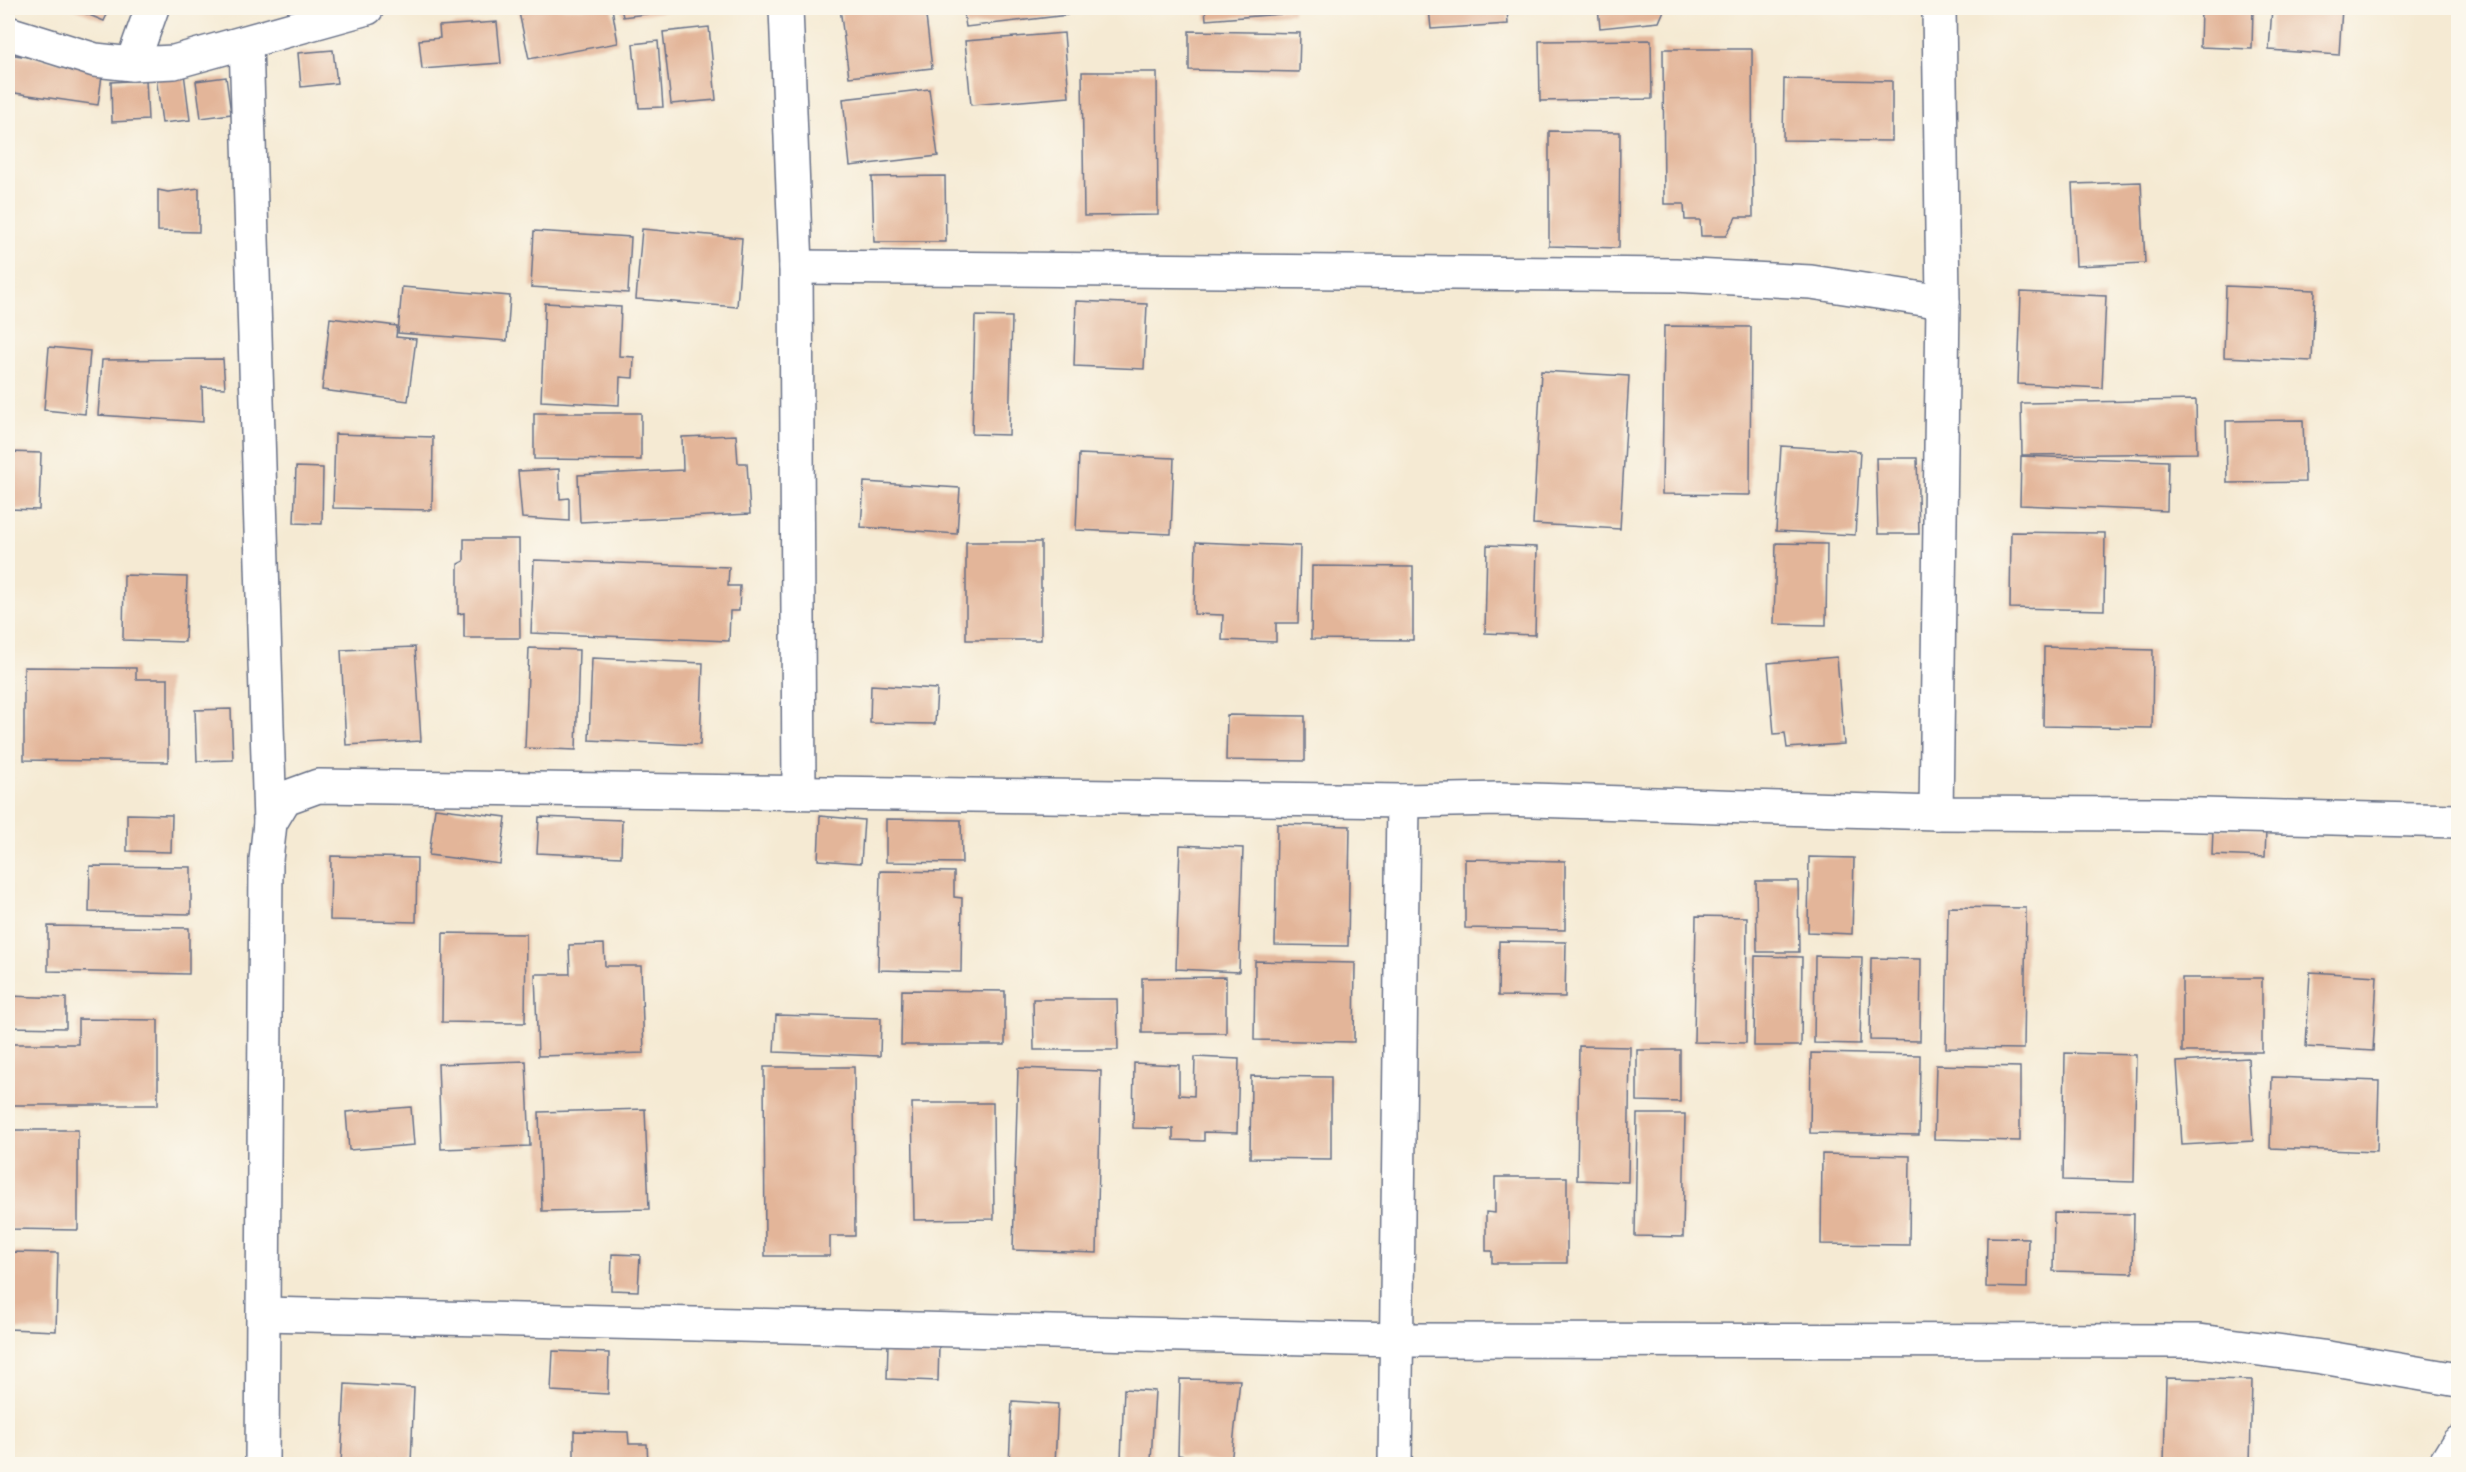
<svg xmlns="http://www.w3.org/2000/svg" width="2466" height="1472" viewBox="0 0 2466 1472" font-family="Vollkorn,serif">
<rect width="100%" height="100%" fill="#fbf7ec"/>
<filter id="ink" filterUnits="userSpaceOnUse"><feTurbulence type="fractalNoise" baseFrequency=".0167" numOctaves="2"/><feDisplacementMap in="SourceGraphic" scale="12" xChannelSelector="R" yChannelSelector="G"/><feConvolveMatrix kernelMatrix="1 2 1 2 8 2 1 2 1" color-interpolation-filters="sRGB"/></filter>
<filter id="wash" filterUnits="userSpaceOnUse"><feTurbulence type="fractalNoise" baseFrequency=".008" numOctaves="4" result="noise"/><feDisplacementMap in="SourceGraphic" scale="24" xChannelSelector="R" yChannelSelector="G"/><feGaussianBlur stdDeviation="1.35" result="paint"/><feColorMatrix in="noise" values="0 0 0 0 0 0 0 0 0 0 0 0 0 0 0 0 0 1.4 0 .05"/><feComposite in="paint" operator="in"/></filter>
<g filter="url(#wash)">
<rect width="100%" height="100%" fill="#f5ead3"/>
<g id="blocks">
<g fill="#e3b599">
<path d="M 72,8 L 110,8 L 104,21 Z"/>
<path d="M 518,8 L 612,8 L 618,43 L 529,59 Z"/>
<path d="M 621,8 L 683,8 L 683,9 L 623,17 Z"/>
<path d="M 840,8 L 925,8 L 932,68 L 849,77 Z"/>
<path d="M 963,8 L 1066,8 L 1067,15 L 966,27 Z"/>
<path d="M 1205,8 L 1293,8 L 1293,13 L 1206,20 Z"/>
<path d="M 1429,8 L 1507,8 L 1508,24 L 1431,29 Z"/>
<path d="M 1598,8 L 1665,8 L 1659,22 L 1600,28 Z"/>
<path d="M 2201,8 L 2253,8 L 2252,49 L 2200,47 Z"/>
<path d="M 2272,8 L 2342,8 L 2339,55 L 2269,50 Z"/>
<path d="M 497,22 L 501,63 L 422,69 L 419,40 L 440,38 L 439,26 Z"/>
<path d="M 709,27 L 716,100 L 671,104 L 663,32 Z"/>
<path d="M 1189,31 L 1300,33 L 1299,72 L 1189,70 Z"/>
<path d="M 1064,33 L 1069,97 L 971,105 L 965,41 Z"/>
<path d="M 1651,40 L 1652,99 L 1540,101 L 1539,41 Z"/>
<path d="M 658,41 L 663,107 L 639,108 L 633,44 Z"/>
<path d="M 1663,49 L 1752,49 L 1753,217 L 1736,217 L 1726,236 L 1701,236 L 1700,220 L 1685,220 L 1684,204 L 1664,204 Z"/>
<path d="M 333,50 L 337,83 L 301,87 L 298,53 Z"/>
<path d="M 8,54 L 103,68 L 98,105 L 8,92 Z"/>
<path d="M 1082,72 L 1157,72 L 1158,215 L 1084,216 Z"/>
<path d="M 184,73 L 190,120 L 162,123 L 156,76 Z"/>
<path d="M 226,77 L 231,114 L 201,118 L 196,81 Z"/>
<path d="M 1784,79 L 1892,81 L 1892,141 L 1783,140 Z"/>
<path d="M 146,80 L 148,120 L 112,122 L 111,82 Z"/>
<path d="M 929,89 L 938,156 L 850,166 L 843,99 Z"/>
<path d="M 1549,131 L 1620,132 L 1619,248 L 1549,246 Z"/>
<path d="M 945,176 L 946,242 L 874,242 L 872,177 Z"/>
<path d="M 2141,182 L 2145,263 L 2076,266 L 2072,184 Z"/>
<path d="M 199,188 L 199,232 L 158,231 L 158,190 L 168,192 Z"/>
<path d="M 642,229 L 742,238 L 737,307 L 636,299 Z"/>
<path d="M 534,231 L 631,237 L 628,293 L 531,287 Z"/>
<path d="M 2226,286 L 2315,290 L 2312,361 L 2224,357 Z"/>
<path d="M 402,287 L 510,296 L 507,341 L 398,333 Z"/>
<path d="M 2021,292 L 2106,296 L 2102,388 L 2018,384 Z"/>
<path d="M 1076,301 L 1147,304 L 1144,369 L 1074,366 Z"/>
<path d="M 545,303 L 621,307 L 619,356 L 634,357 L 633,378 L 620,377 L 619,405 L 541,401 Z"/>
<path d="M 975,316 L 1012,317 L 1009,435 L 972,434 Z"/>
<path d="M 330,318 L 397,326 L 396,337 L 416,339 L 408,401 L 322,390 Z"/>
<path d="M 1664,326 L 1751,327 L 1750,495 L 1662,494 Z"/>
<path d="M 49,347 L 90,351 L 85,414 L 44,410 Z"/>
<path d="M 223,359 L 225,388 L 202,387 L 203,422 L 98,415 L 102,360 Z"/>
<path d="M 1541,371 L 1629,376 L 1620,529 L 1533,524 Z"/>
<path d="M 2196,400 L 2197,453 L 2022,455 L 2021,403 Z"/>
<path d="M 534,413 L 641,413 L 641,460 L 534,459 Z"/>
<path d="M 2303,420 L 2305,482 L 2227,483 L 2226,421 Z"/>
<path d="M 335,434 L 433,437 L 432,510 L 333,508 Z"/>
<path d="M 736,435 L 738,463 L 747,463 L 750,514 L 580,522 L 578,475 L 683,470 L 682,437 Z"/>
<path d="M 1781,446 L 1860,451 L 1855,535 L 1776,531 Z"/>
<path d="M 8,452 L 41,453 L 39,510 L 8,509 Z"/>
<path d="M 1079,454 L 1174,458 L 1171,534 L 1076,530 Z"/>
<path d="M 2021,456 L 2168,461 L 2167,511 L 2020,505 Z"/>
<path d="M 1876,458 L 1917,458 L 1919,534 L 1878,534 Z"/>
<path d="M 296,467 L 323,468 L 322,524 L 294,523 Z"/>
<path d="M 559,469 L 560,499 L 569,498 L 569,521 L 522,518 L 518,471 Z"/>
<path d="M 864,482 L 960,488 L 957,534 L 861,527 Z"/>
<path d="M 2011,532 L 2105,533 L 2104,610 L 2010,608 Z"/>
<path d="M 464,539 L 519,539 L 520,638 L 464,638 L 464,613 L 458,614 L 458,564 L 464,561 Z"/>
<rect x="966" y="542" width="75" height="98"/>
<path d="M 1196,542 L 1300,546 L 1298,623 L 1276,623 L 1276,642 L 1222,640 L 1223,615 L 1194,614 Z"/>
<path d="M 1776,543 L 1827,544 L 1826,625 L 1774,624 Z"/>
<path d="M 1487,545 L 1537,547 L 1535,635 L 1485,633 Z"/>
<path d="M 534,560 L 729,567 L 728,586 L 740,586 L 739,611 L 730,611 L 729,641 L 531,633 Z"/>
<path d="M 1312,566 L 1413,567 L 1413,640 L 1311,639 Z"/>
<path d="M 124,575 L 187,577 L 185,642 L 123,640 Z"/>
<path d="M 415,647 L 421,741 L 346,745 L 341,650 Z"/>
<path d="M 2044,647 L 2153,650 L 2152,728 L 2043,726 Z"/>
<path d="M 529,648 L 579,650 L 576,750 L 525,748 Z"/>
<path d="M 1837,657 L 1844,744 L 1787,748 L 1785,733 L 1774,734 L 1768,663 Z"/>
<path d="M 592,658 L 703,663 L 700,745 L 589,740 Z"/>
<path d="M 24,667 L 136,668 L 136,679 L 168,679 L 168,762 L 24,760 Z"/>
<path d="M 871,685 L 937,689 L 935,724 L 870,723 Z"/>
<path d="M 231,709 L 233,760 L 197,761 L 195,710 Z"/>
<path d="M 1227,715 L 1305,716 L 1305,761 L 1226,760 Z"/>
<path d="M 435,808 L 506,817 L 500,864 L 429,855 Z"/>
<path d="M 127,814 L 172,815 L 171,852 L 127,851 Z"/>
<path d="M 820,816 L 864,820 L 861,863 L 818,860 Z"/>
<path d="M 539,817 L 622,820 L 621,857 L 537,853 Z"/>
<path d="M 886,819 L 961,820 L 962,863 L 886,862 Z"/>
<path d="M 1277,824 L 1350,826 L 1348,946 L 1275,945 Z"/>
<path d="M 2213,829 L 2266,830 L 2265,857 L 2212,855 Z"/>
<path d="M 1180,845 L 1243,848 L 1239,972 L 1176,969 Z"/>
<path d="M 331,856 L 417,858 L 416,922 L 330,920 Z"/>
<path d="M 1809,857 L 1854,858 L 1852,934 L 1808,932 Z"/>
<path d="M 1465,859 L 1565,861 L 1565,930 L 1465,928 Z"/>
<path d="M 90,866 L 191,867 L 191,914 L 89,912 Z"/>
<path d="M 880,871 L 954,872 L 954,897 L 962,898 L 961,972 L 878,970 Z"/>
<path d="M 1756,881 L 1798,881 L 1799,952 L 1757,952 Z"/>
<path d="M 1948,907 L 2026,908 L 2024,1049 L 1946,1048 Z"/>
<path d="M 1696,916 L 1747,917 L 1746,1043 L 1694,1042 Z"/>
<path d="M 48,926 L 189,928 L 189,974 L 48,971 Z"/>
<path d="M 443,933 L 526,934 L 525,1023 L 442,1022 Z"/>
<path d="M 1499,941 L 1566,942 L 1565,997 L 1498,996 Z"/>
<path d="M 604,944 L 605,966 L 641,966 L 644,1053 L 538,1056 L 535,974 L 570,974 L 569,945 Z"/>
<path d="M 1755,956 L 1802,957 L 1801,1046 L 1754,1046 Z"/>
<path d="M 1815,956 L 1862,957 L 1860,1044 L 1814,1043 Z"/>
<path d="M 1871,958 L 1921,959 L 1920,1041 L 1870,1040 Z"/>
<path d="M 1255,961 L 1355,963 L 1354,1042 L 1254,1040 Z"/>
<path d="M 2310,972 L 2377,976 L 2373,1051 L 2306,1047 Z"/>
<path d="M 1226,977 L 1226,1033 L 1142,1033 L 1142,978 Z"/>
<rect x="2182" y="978" width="80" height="74"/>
<path d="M 902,990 L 1005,991 L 1005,1045 L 901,1045 Z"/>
<path d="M 8,996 L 66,998 L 66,1028 L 8,1027 Z"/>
<path d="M 1033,999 L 1117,999 L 1118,1050 L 1034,1050 Z"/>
<path d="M 776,1015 L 881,1018 L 880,1056 L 774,1052 Z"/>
<path d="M 78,1019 L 158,1020 L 158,1105 L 8,1105 L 8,1044 L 78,1044 Z"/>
<path d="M 1579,1046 L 1630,1047 L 1628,1182 L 1577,1180 Z"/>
<path d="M 1637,1050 L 1680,1050 L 1680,1102 L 1637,1101 Z"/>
<path d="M 1811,1053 L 1920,1055 L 1919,1135 L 1810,1133 Z"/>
<path d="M 2065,1053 L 2136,1055 L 2134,1182 L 2063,1180 Z"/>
<path d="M 1195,1057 L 1239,1059 L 1237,1133 L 1204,1132 L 1204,1141 L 1173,1140 L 1173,1129 L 1133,1128 L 1134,1063 L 1179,1065 L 1179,1095 L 1194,1096 Z"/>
<path d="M 2248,1058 L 2253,1141 L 2182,1145 L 2177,1062 Z"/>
<path d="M 526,1061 L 530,1146 L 441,1149 L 438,1064 Z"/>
<path d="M 1936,1065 L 2020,1067 L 2020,1141 L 1934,1139 Z"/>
<path d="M 764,1067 L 854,1067 L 855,1236 L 830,1236 L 830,1256 L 765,1256 Z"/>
<path d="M 1018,1068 L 1101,1071 L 1097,1253 L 1013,1250 Z"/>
<path d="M 1251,1076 L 1331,1077 L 1331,1159 L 1250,1158 Z"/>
<path d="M 2272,1077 L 2379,1081 L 2377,1152 L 2270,1148 Z"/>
<path d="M 912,1103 L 993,1103 L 994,1219 L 914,1220 Z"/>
<path d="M 411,1107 L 414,1145 L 349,1150 L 346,1112 Z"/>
<path d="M 645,1109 L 649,1209 L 542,1211 L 539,1112 Z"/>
<path d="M 1637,1114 L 1685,1114 L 1683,1237 L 1635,1236 Z"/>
<path d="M 8,1130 L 78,1130 L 78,1230 L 8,1229 Z"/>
<path d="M 1822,1154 L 1910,1156 L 1909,1245 L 1821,1244 Z"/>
<path d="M 1495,1177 L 1567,1177 L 1567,1263 L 1492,1263 L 1492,1251 L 1486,1251 L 1486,1212 L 1495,1213 Z"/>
<path d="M 2054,1213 L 2134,1214 L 2133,1273 L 2053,1271 Z"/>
<path d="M 1987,1237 L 2028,1238 L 2027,1288 L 1986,1287 Z"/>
<path d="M 8,1252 L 58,1253 L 56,1331 L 8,1329 Z"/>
<path d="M 612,1254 L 640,1255 L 638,1291 L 611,1290 Z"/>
<path d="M 888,1343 L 939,1345 L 938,1381 L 887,1379 Z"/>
<path d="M 553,1351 L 609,1353 L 608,1394 L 551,1391 Z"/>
<path d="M 2166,1378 L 2252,1380 L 2250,1464 L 2164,1464 Z"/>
<path d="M 1180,1379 L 1240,1380 L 1231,1464 L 1178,1455 Z"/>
<path d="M 345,1384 L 414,1388 L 411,1464 L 341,1464 Z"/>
<path d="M 1124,1389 L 1155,1391 L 1151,1461 L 1121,1459 Z"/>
<path d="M 1012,1401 L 1058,1404 L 1055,1464 L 1009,1464 Z"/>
<path d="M 574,1431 L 628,1432 L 629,1444 L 647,1444 L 648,1464 L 574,1464 Z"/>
</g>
</g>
</g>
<g filter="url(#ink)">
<use href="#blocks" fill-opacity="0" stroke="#677087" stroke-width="1.5"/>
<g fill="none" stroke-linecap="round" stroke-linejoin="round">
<defs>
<g id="minor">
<path d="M 786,8 L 796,267 L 799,792"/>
<path d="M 8,33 L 95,60 L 132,64 L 174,62 L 367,8"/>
<path d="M 246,43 L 270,823 L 266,860 L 262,1464"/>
<path d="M 132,64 L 152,8"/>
<path d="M 796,267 L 1675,275 L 1811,282 L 1943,302"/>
<path d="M 1936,813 L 1943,302 L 1939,8"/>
<path d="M 270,823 L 285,798 L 318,786 L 1403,801 L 1501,799 L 1936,813 L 2161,814 L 2458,821"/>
<path d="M 263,1314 L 1398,1340 L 2199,1341 L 2322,1357 L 2458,1380"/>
<path d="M 1395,1464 L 1403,801"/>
<path d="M 2445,1464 L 2458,1443"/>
</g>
</defs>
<use href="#minor" stroke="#677087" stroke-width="36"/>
<use href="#minor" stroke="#fff" stroke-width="33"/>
</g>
</g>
<rect width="2466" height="1472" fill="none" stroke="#fbf7ec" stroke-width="30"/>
</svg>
